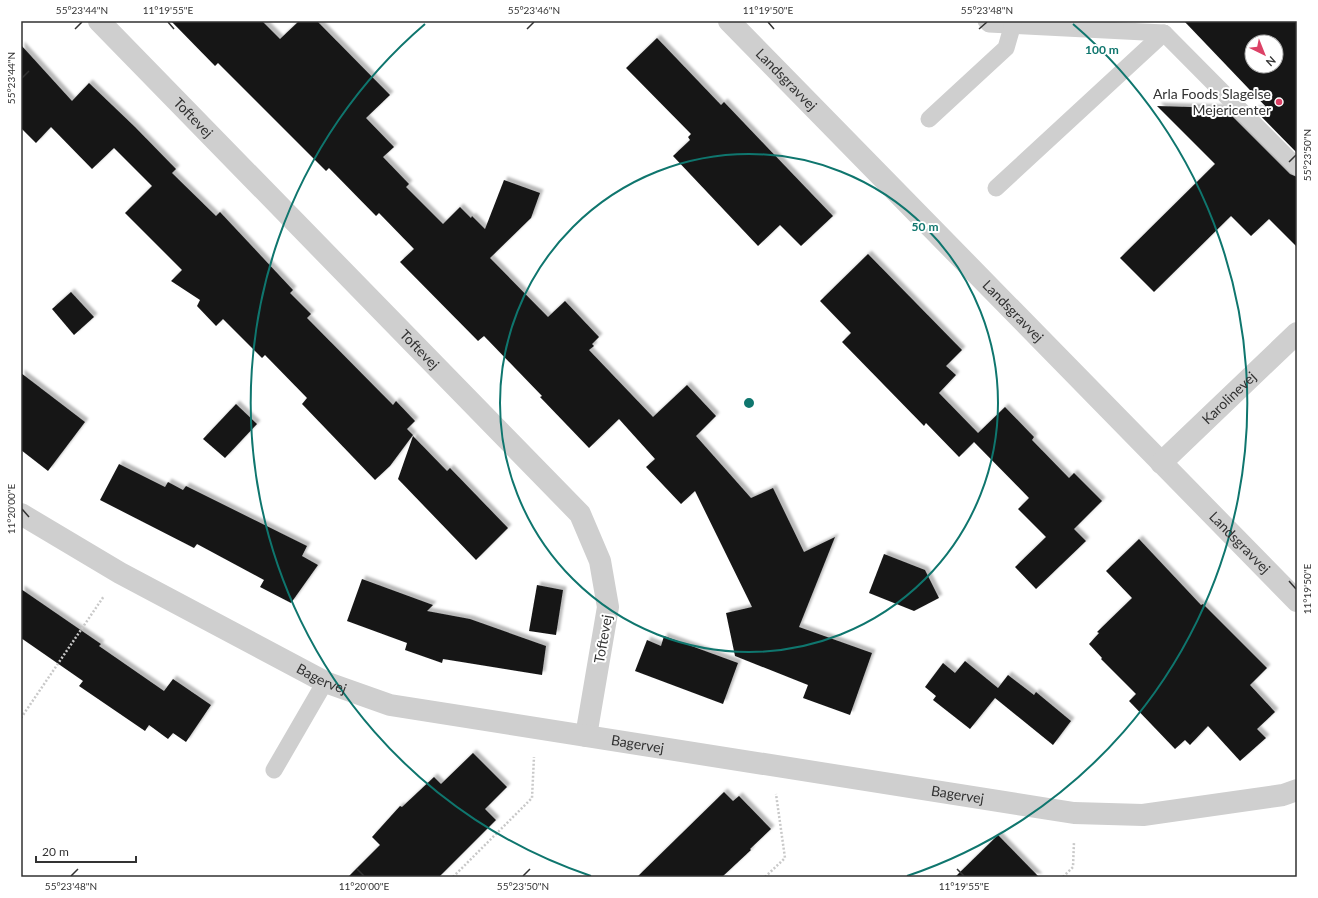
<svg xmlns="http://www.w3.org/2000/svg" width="1318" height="898" viewBox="0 0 1318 898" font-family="Lato,sans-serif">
<defs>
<filter id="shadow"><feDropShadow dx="3.5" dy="-3.5" stdDeviation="1" flood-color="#0004"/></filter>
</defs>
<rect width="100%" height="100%" fill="#fff"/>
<g fill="#191919" fill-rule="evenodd" filter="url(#shadow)">
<path d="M 171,21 L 262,21 L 280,39 L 299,21 L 317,21 L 390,95 L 366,118 L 394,147 L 383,157 L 409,184 L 406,187 L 443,224 L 460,207 L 471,218 L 472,216 L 485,229 L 504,180 L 540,193 L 531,218 L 490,258 L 548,317 L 565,301 L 599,337 L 592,344 L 594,346 L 589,350 L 653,417 L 687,385 L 716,416 L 696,436 L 751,498 L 773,488 L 804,552 L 835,537 L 799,627 L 872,653 L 850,715 L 803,698 L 808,685 L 735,656 L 726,613 L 752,607 L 695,491 L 681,504 L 646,467 L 655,459 L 619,419 L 589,448 L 540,397 L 542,396 L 484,336 L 478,341 L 400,262 L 414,249 L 379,213 L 376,216 L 329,168 L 326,171 L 218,63 L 215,66 Z"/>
<path d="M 1184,21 L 1297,21 L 1297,153 L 1254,109 L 1269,110 ZM 1252,42 L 1276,42 L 1276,66 L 1252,66 Z"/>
<path d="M 657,38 L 721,105 L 724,102 L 833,216 L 801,246 L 780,225 L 758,246 L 673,156 L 690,140 L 688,137 L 691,134 L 626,68 Z"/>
<path d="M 21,45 L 72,101 L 89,83 L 135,127 L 176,169 L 172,173 L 216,216 L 220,212 L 293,290 L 290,293 L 311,314 L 307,318 L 393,405 L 396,401 L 415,421 L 407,429 L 413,435 L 390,466 L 375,480 L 302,404 L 307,398 L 265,355 L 262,358 L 223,319 L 216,326 L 197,306 L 200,300 L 171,281 L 182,270 L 125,213 L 152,186 L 114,148 L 92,169 L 51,127 L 36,143 L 21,128 Z"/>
<path d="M 1157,106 L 1224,108 L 1290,174 L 1297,177 L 1297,247 L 1269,219 L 1251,236 L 1231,216 L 1154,292 L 1120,258 L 1215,164 Z"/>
<path d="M 868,254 L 962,350 L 946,366 L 956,375 L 939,393 L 978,433 L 1005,407 L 1034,437 L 1032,440 L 1069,478 L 1074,473 L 1102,501 L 1074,529 L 1086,541 L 1036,589 L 1015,567 L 1046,537 L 1018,509 L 1029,498 L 974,442 L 959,457 L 926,423 L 924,426 L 842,342 L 851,333 L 820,301 Z"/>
<path d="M 71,292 L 94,317 L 74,335 L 52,309 Z"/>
<path d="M 21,373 L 85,422 L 48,471 L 21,450 Z"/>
<path d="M 236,404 L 257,424 L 225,458 L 203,439 Z"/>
<path d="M 413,436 L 447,471 L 450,468 L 508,528 L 476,560 L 398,479 Z"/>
<path d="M 119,464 L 165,487 L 168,482 L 183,490 L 186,486 L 307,546 L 302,556 L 318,565 L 291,603 L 260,587 L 264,580 L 197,544 L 194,548 L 100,500 Z"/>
<path d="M 1139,539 L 1201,605 L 1203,604 L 1267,668 L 1250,685 L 1275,712 L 1257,729 L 1266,738 L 1240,761 L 1208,726 L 1190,745 L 1185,740 L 1175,749 L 1129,701 L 1136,694 L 1101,659 L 1102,658 L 1089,644 L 1099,633 L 1097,632 L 1132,598 L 1106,571 Z"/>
<path d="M 884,554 L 925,570 L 939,598 L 914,611 L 869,593 Z"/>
<path d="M 362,579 L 433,605 L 427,611 L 470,619 L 546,646 L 542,675 L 443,659 L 442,663 L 405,650 L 407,643 L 347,621 Z"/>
<path d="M 537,585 L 563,590 L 556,635 L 529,631 Z"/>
<path d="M 21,589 L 101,644 L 99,646 L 164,691 L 173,679 L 211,705 L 186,742 L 173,733 L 168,739 L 149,725 L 145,731 L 79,686 L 83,681 L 21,638 Z"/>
<path d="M 664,636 L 738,663 L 723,704 L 635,671 L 647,640 L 661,646 Z"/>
<path d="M 965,661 L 998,688 L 1008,675 L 1034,695 L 1036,692 L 1071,721 L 1053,745 L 995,698 L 970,729 L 933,700 L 936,696 L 925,687 L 943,663 L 955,673 Z"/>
<path d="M 473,753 L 507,787 L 485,809 L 496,820 L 439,877 L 348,877 L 380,845 L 372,837 L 400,806 L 402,807 L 434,777 L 441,784 Z"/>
<path d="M 724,792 L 733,801 L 739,796 L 771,829 L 750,849 L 751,850 L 722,877 L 637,877 Z"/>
<path d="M 998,835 L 1039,877 L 955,877 Z"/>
</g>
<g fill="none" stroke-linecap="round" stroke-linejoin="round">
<g stroke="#c9c9c9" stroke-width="2.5" stroke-dasharray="2 2" stroke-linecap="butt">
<path d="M 21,718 L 104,596"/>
<path d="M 453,877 L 532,798 L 534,757"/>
<path d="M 765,877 L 785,858 L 776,794"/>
<path d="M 1063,877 L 1073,867 L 1074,842"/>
</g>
<g stroke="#cfcfcf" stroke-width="17">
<path d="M 986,21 L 989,24 L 1164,33 L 1297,167"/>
<path d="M 929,119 L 1006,48 L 1013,24"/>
<path d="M 996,188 L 1164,33"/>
<path d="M 274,770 L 325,682"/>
</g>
<g stroke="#cfcfcf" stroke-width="22">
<path id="s1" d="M 99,21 L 580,514 L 600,561 L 608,607 L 586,736"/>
<path id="s2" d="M 21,514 L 120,573 L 325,682 L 390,705 L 1074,813 L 1143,815 L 1283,795 L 1297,790"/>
</g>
<g stroke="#cfcfcf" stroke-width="22">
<path id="s3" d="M 729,21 L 1297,601"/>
<path id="s4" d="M 1161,463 L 1297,333"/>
</g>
</g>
<path fill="none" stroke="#323232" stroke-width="1.5" d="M 168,22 L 174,29M 768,22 L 774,29M 75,29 L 82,22M 527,29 L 534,22M 979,29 L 987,22M 22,78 L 29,71M 1289,162 L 1296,155M 22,509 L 29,517M 1289,581 L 1296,589M 357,869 L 364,876M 957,869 L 964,876M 71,876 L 78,869M 523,876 L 530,869"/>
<g fill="none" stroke="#0f766e" stroke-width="2">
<circle cx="749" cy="403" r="249"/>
<path d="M591 876A499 499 0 0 1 425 24M1073 24A499 499 0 0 1 907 876"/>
</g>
<circle fill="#dc4166" stroke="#fff" stroke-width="1.5" cx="1279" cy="102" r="4"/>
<g text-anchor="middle" stroke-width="4" stroke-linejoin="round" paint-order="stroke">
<g font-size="14" fill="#323232" stroke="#fff">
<text dy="5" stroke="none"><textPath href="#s3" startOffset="82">Landsgravvej</textPath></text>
<text dy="5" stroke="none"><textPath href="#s1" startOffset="135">Toftevej</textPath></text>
<text dy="5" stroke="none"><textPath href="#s3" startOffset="406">Landsgravvej</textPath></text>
<text dy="5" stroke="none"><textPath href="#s1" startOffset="459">Toftevej</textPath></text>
<text dy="5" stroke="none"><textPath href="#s4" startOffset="94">Karolinevej</textPath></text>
<text dy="5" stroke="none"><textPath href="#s3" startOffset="730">Landsgravvej</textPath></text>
<text transform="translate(603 639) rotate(-80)" y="5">Toftevej</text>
<text dy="5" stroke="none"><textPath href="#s2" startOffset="343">Bagervej</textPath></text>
<text dy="5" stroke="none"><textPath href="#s2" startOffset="667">Bagervej</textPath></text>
<text dy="5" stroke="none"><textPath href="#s2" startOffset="991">Bagervej</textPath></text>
</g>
<g font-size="14" fill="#323232" stroke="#fff" text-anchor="end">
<text x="1271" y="99">Arla Foods Slagelse<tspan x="1271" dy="16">Mejericenter</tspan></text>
</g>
</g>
<circle cx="749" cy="403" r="6" fill="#0f766e" stroke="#fff" stroke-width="2"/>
<g font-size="12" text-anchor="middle" font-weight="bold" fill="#0f766e" stroke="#fff" stroke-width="4" stroke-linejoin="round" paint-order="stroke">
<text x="1102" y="54">100 m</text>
<text x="925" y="231">50 m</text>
</g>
<rect width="1318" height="898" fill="none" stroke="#ffffff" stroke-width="44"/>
<g transform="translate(1264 54) rotate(137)"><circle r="19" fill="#ffffff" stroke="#adadad"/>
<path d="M0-3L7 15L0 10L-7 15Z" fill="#dc4166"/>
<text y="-6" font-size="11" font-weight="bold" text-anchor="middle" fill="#323232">N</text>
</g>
<path d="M36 856v6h100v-6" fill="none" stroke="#323232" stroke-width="2"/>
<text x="42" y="856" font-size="12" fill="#323232" stroke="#ffffff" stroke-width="3" paint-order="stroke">20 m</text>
<rect x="22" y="22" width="1274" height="854" fill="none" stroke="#323232" stroke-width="1.5"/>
<g font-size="10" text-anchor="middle" fill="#323232">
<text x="82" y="14">55°23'44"N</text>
<text x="168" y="14">11°19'55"E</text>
<text x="534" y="14">55°23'46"N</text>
<text x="768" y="14">11°19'50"E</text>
<text x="987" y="14">55°23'48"N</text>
<text transform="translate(11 78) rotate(-90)" y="4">55°23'44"N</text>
<text transform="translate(1307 155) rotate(-90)" y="4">55°23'50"N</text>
<text transform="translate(11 509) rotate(-90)" y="4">11°20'00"E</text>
<text transform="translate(1307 589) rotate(-90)" y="4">11°19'50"E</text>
<text x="71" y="890">55°23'48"N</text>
<text x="364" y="890">11°20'00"E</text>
<text x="523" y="890">55°23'50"N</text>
<text x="964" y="890">11°19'55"E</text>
</g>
</svg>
